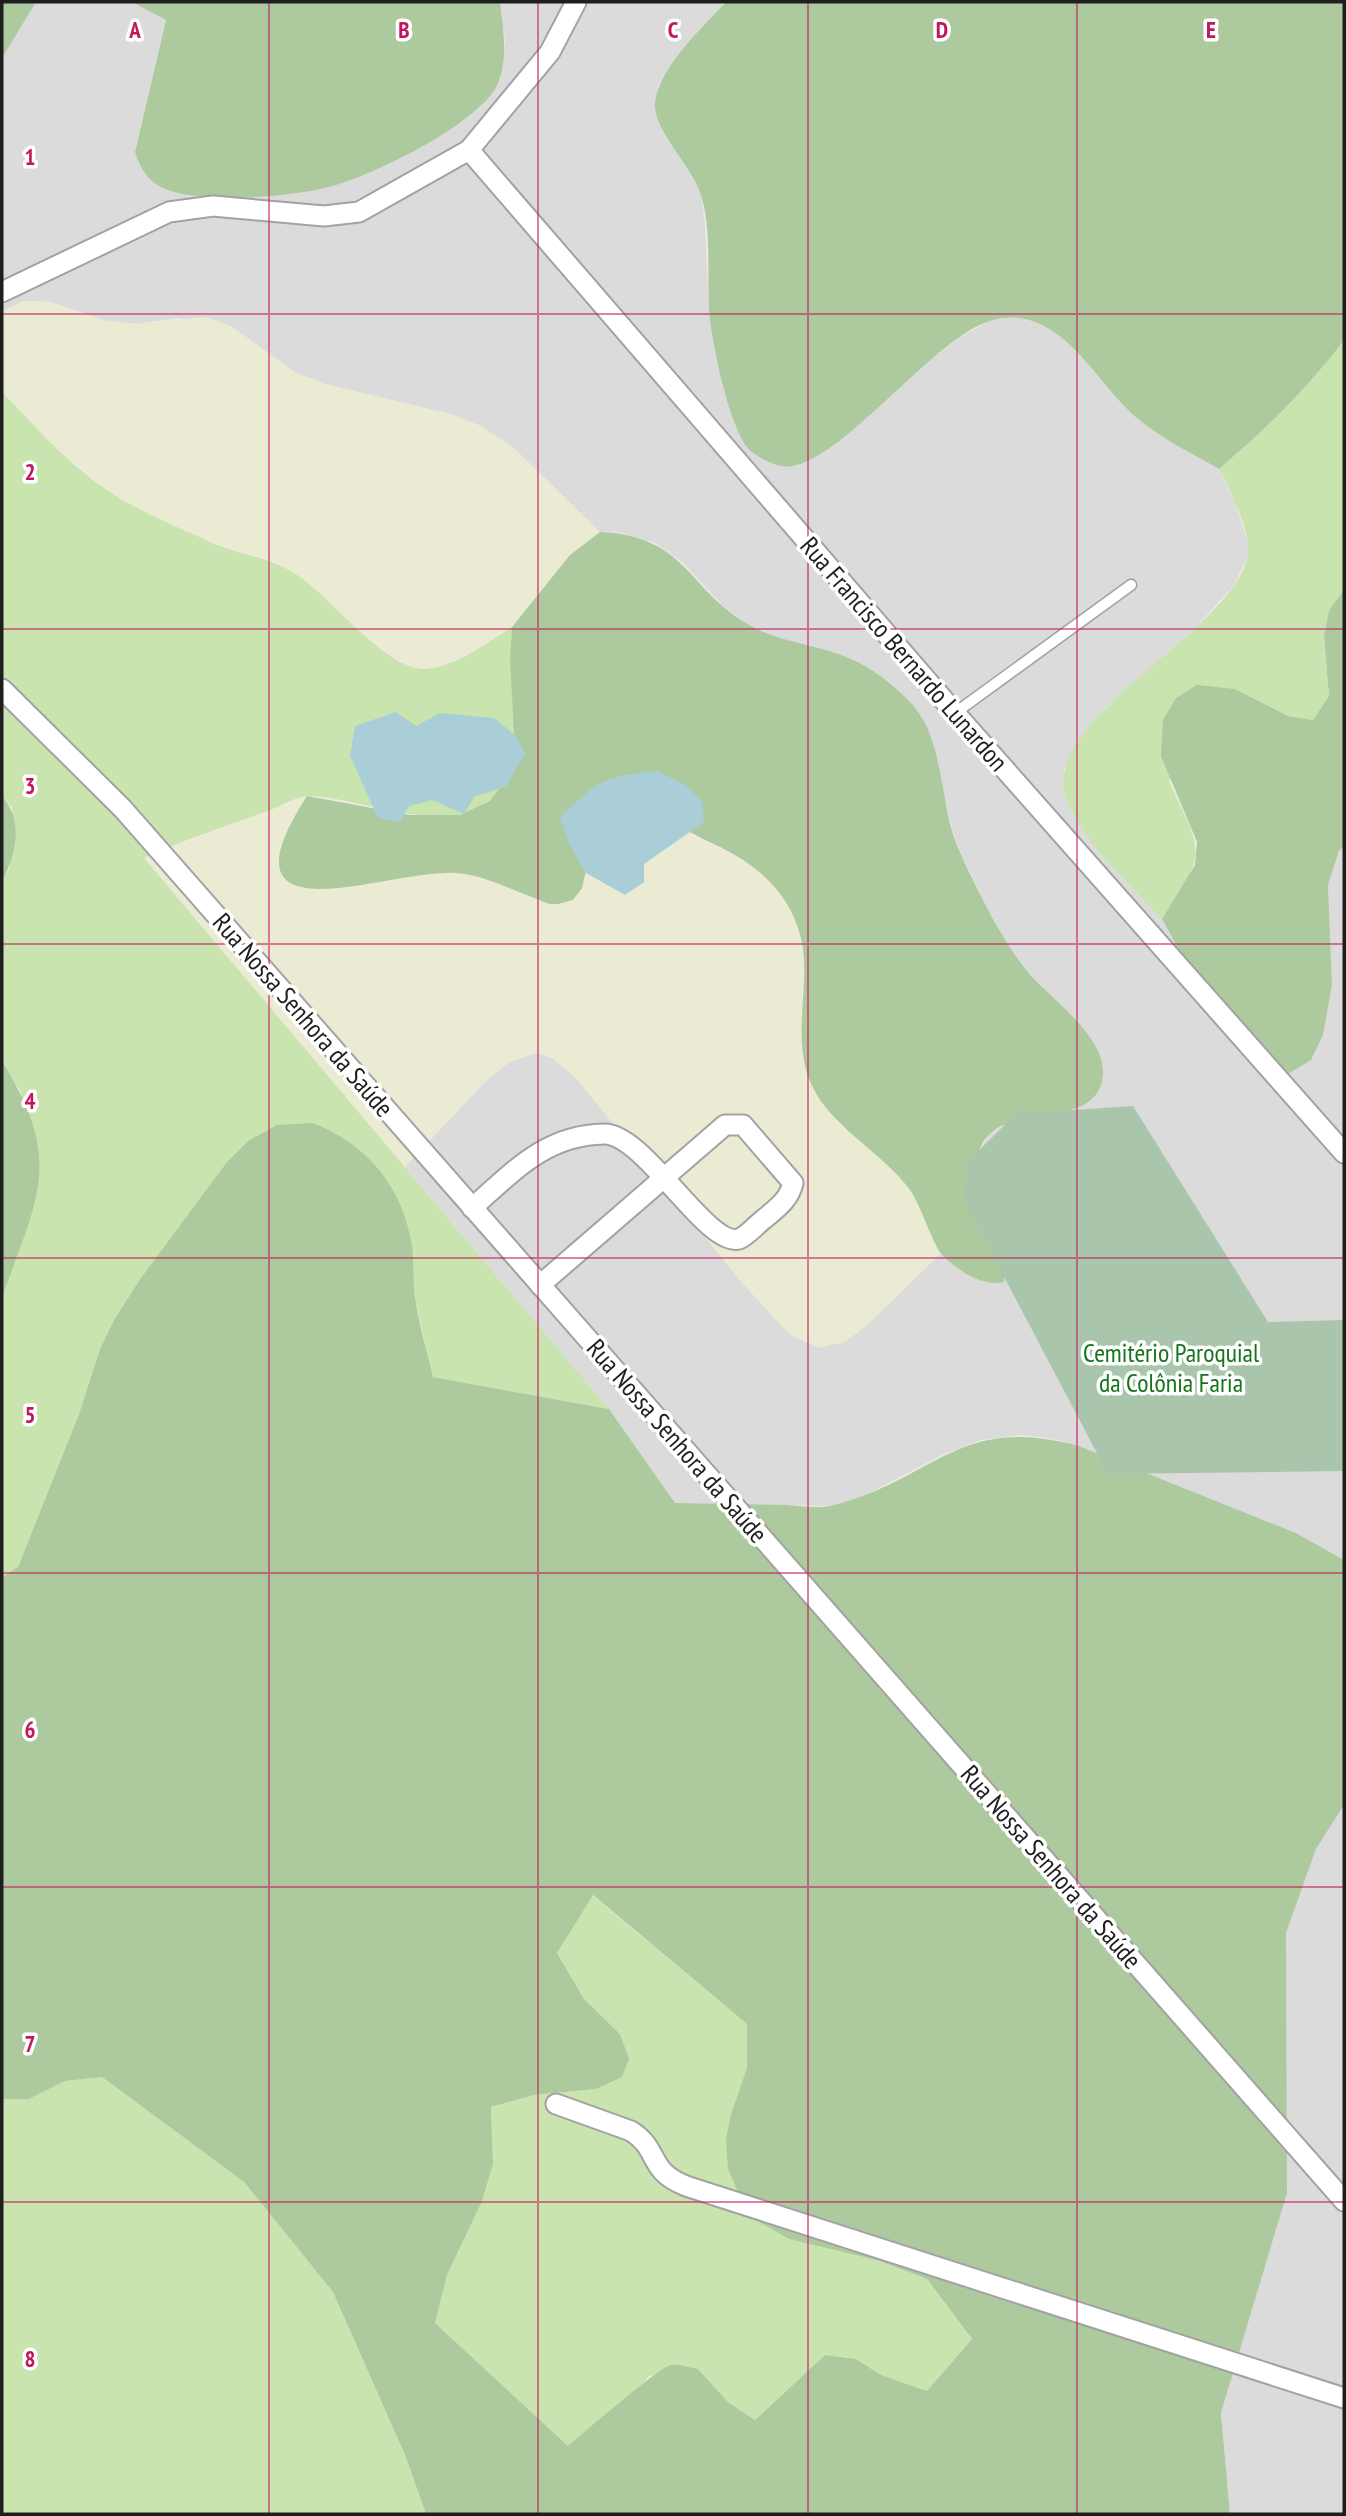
<svg xmlns="http://www.w3.org/2000/svg" width="1346" height="2516" viewBox="0 0 1346 2516" font-family="'PT Sans Narrow',sans-serif">
<rect width="100%" height="100%" fill="#eeebe5"/>
<g fill="#dcdbdb">
<path d="M 36,2 L 132,2 L 166,19 L 135,151 L 461,123 L 481,107 L 498,82 L 505,42 L 500,2 L 726,2 L 685,47 L 658,86 L 660,123 L 687,163 L 701,193 L 705,224 L 709,313 L 735,426 L 915,372 L 960,337 L 987,322 L 1016,315 L 1050,327 L 1073,348 L 1137,418 L 1166,439 L 1219,469 L 1236,505 L 1248,544 L 1247,558 L 1234,585 L 1196,627 L 1104,709 L 1082,735 L 1064,769 L 1073,816 L 1162,919 L 1179,950 L 1323,1035 L 1332,985 L 1328,885 L 1339,851 L 1344,845 L 1344,1560 L 1296,1533 L 1079,1446 L 1048,1438 L 1020,1435 L 981,1440 L 942,1455 L 864,1496 L 831,1506 L 675,1503 L 609,1409 L 405,1167 L 483,1084 L 509,1062 L 536,1053 L 552,1058 L 575,1077 L 598,1103 L 744,1285 L 865,1327 L 940,1254 L 961,1271 L 978,1182 L 980,1148 L 991,1132 L 1103,1076 L 1101,1062 L 1089,1036 L 1028,972 L 1004,938 L 984,902 L 956,843 L 926,727 L 778,638 L 748,624 L 724,607 L 682,562 L 655,543 L 621,533 L 600,532 L 515,449 L 481,426 L 450,414 L 325,384 L 294,372 L 231,326 L 177,318 L 137,324 L 107,321 L 51,302 L 24,301 L 2,311 L 2,58 Z"/>
<path d="M 1344,1805 L 1344,2514 L 1230,2514 L 1221,2413 L 1287,2193 L 1286,1933 L 1316,1849 Z"/>
</g>
<g fill="#eaebd2">
<path d="M 24,301 L 51,302 L 107,321 L 137,324 L 206,317 L 231,326 L 294,372 L 325,384 L 450,414 L 481,426 L 514,449 L 600,532 L 570,555 L 512,627 L 475,651 L 436,668 L 417,668 L 391,656 L 300,577 L 272,560 L 212,543 L 150,515 L 106,490 L 55,446 L 2,392 L 2,311 Z"/>
<path d="M 307,796 L 290,823 L 340,890 L 425,873 L 458,873 L 486,880 L 593,840 L 669,824 L 750,864 L 774,884 L 796,918 L 803,951 L 801,1048 L 888,1165 L 911,1191 L 930,1226 L 940,1254 L 865,1327 L 845,1342 L 818,1348 L 789,1334 L 744,1285 L 575,1077 L 552,1058 L 536,1053 L 509,1062 L 483,1083 L 405,1167 L 144,858 Z"/>
</g>
<g fill="#cae4b0">
<path d="M 1344,340 L 1344,590 L 1329,610 L 1324,636 L 1329,696 L 1313,720 L 1288,716 L 1235,689 L 1169,781 C 1202,853 1209,851 1162,919 C 1132,885 1077,839 1065,795 C 1044,717 1227,634 1247,559 C 1253,534 1230,491 1219,469 C 1266,429 1307,389 1344,340 Z"/>
<path d="M 2,392 C 35,426 67,463 107,490 C 137,511 173,525 206,540 C 237,555 271,556 300,577 C 333,600 378,659 416,668 C 444,675 489,642 512,627 C 509,676 524,734 505,780 C 475,852 359,795 308,796 C 296,797 280,806 268,811 C 227,826 184,840 144,858 L 609,1409 L 433,1377 L 416,1304 L 411,1244 L 248,1141 L 227,1162 L 114,1320 L 100,1349 L 79,1414 L 18,1567 L 2,1577 L 2,1297 L 6,1284 L 21,1092 L 2,1061 L 2,882 L 9,869 L 12,807 L 2,796 Z"/>
<path d="M 592,1895 L 747,2024 L 747,2068 L 731,2114 L 877,2260 L 927,2279 L 972,2339 L 927,2391 L 881,2375 L 856,2359 L 825,2355 L 755,2420 L 728,2402 L 698,2369 L 649,2376 L 636,2392 L 568,2446 L 435,2323 L 447,2275 L 482,2201 L 493,2164 L 491,2107 L 534,2095 L 596,2089 L 620,2034 L 584,1999 L 557,1953 Z"/>
<path d="M 102,2077 L 244,2182 L 333,2292 L 405,2455 L 426,2514 L 2,2514 L 2,2099 L 29,2099 L 65,2081 Z"/>
</g>
<g fill="#acca9e" fill-rule="evenodd">
<path d="M 2,2 L 36,2 L 2,58 Z"/>
<path d="M 132,2 L 500,2 C 503,28 508,55 499,81 C 485,121 377,173 336,185 C 298,197 199,205 163,188 C 147,181 140,167 135,152 L 166,20 Z"/>
<path d="M 726,2 L 1344,2 L 1344,340 C 1307,389 1266,429 1219,469 C 1191,453 1162,439 1137,418 C 1093,380 1058,300 990,321 C 930,339 832,476 781,466 C 773,465 758,457 752,452 C 730,436 711,338 709,310 C 707,272 712,228 700,192 C 691,166 656,132 655,107 C 655,71 703,27 726,2 Z"/>
<path d="M 600,532 C 687,536 687,589 748,624 C 779,643 817,644 851,659 C 872,668 891,683 908,700 C 944,734 939,798 956,843 C 967,869 981,896 994,921 C 1004,938 1015,956 1027,971 C 1049,998 1105,1035 1103,1074 C 1099,1134 1003,1098 981,1146 C 964,1186 1004,1224 1006,1261 C 1006,1268 1004,1276 1004,1282 C 982,1287 959,1271 943,1256 C 934,1248 921,1205 910,1190 C 881,1150 824,1124 808,1076 C 794,1034 808,991 803,949 C 795,893 754,861 705,840 C 695,835 682,827 671,825 C 659,822 608,837 593,840 L 582,888 L 573,900 C 567,901 559,905 552,904 C 546,904 538,899 532,897 C 508,888 482,875 456,873 C 391,868 210,946 307,796 L 410,815 L 460,815 L 490,801 L 505,781 L 514,734 L 510,659 L 512,627 L 570,555 Z"/>
<path d="M 1344,590 L 1344,845 L 1339,851 L 1328,885 L 1332,985 L 1323,1035 L 1311,1060 L 1288,1074 L 1274,1071 L 1179,950 L 1162,919 L 1195,865 L 1197,842 L 1161,756 L 1163,720 L 1176,698 L 1197,685 L 1235,689 L 1288,716 L 1313,720 L 1329,696 L 1324,636 L 1329,610 Z"/>
<path d="M 2,796 C 24,821 16,854 2,882 Z"/>
<path d="M 2,1061 C 64,1161 38,1197 2,1297 Z"/>
<path d="M 313,1123 C 367,1144 403,1187 412,1246 C 414,1265 413,1285 416,1304 C 420,1329 428,1353 433,1377 L 609,1409 L 675,1503 C 712,1504 749,1504 786,1505 C 801,1506 820,1509 834,1505 C 936,1479 958,1413 1079,1446 L 1296,1533 L 1344,1560 L 1344,1805 L 1316,1849 L 1286,1933 L 1287,2193 L 1221,2413 L 1230,2514 L 426,2514 L 405,2455 L 333,2292 L 244,2182 L 102,2077 L 65,2081 L 29,2099 L 2,2099 L 2,1577 L 18,1567 L 79,1414 L 100,1349 L 114,1320 L 141,1278 L 227,1162 L 248,1141 L 277,1125 ZM 593,1895 L 747,2024 L 747,2068 L 731,2114 L 726,2139 L 728,2169 L 743,2203 L 761,2223 L 789,2239 L 877,2260 L 927,2279 L 972,2339 L 927,2391 L 881,2375 L 856,2359 L 825,2355 L 755,2420 L 728,2402 L 698,2369 C 690,2368 679,2364 671,2365 C 660,2366 583,2434 568,2446 L 435,2323 L 447,2275 L 482,2201 L 493,2164 L 491,2107 L 534,2095 L 596,2089 L 622,2077 L 629,2059 L 620,2034 L 584,1999 L 557,1953 Z"/>
</g>
<path fill="#a9c5ac" d="M 1133,1106 L 1268,1322 L 1344,1320 L 1344,1471 L 1108,1474 L 963,1199 L 969,1160 L 1016,1114 Z"/>
<g fill="#aaced8">
<path d="M 396,712 L 416,726 L 440,713 L 494,718 L 516,736 L 525,754 L 506,786 L 474,797 L 464,814 L 432,800 L 409,806 L 400,822 L 378,818 L 350,756 L 355,726 Z"/>
<path d="M 657,771 L 684,784 L 702,801 L 704,822 L 644,864 L 644,882 L 625,895 L 586,873 L 569,844 L 560,817 C 600,780 602,777 657,771 Z"/>
</g>
<g fill="none" stroke-linecap="round" stroke-linejoin="round">
<defs>
<path id="service" d="M 955,713 L 1131,585"/>
<g id="minor">
<path d="M 469,150 L 955,713 L 1344,1153"/>
<path d="M 2,292 L 169,212 L 213,206 L 324,216 L 359,212 L 469,150 L 550,52 L 576,2"/>
<path d="M 2,689 L 123,809 L 1344,2201"/>
<path d="M 472,1208 C 513,1172 545,1135 604,1134 C 644,1133 707,1248 739,1239 C 747,1236 756,1225 764,1219 C 777,1208 789,1200 793,1183 L 743,1125 L 725,1125 L 540,1285"/>
<path d="M 556,2104 L 631,2131 C 661,2150 646,2170 686,2186 L 1344,2398"/>
</g>
</defs>
<use href="#service" stroke="#a2a2a2" stroke-width="13"/>
<use href="#minor" stroke="#a2a2a2" stroke-width="23"/>
<use href="#service" stroke="#fff" stroke-width="10"/>
<use href="#minor" stroke="#fff" stroke-width="19"/>
</g>
<path fill="none" stroke="#c2185b" stroke-width="2" stroke-opacity="0.55" d="M 269,2 L 269,2514M 538,2 L 538,2514M 808,2 L 808,2514M 1077,2 L 1077,2514M 2,314 L 1344,314M 2,629 L 1344,629M 2,944 L 1344,944M 2,1258 L 1344,1258M 2,1573 L 1344,1573M 2,1887 L 1344,1887M 2,2202 L 1344,2202"/>
<g text-anchor="middle" stroke-width="7" stroke-linejoin="round" paint-order="stroke">
<g font-size="26" fill="#1e1e1e" stroke="#fff">
<text transform="translate(904 654) rotate(49)" y="9">Rua Francisco Bernardo Lunardon</text>
<text transform="translate(303 1015) rotate(49)" y="9">Rua Nossa Senhora da Saúde</text>
<text transform="translate(677 1441) rotate(49)" y="9">Rua Nossa Senhora da Saúde</text>
<text transform="translate(1051 1867) rotate(49)" y="9">Rua Nossa Senhora da Saúde</text>
</g>
<g font-size="26" fill="#15741c" stroke="#fff">
<text x="1171" y="1362">Cemitério Paroquial<tspan x="1171" dy="30">da Colônia Faria</tspan></text>
</g>
</g>
<g font-size="23" text-anchor="middle" font-weight="bold" fill="#c2185b" stroke="#fff" stroke-width="7" stroke-linejoin="round" paint-order="stroke">
<text x="135" y="38">A</text>
<text x="404" y="38">B</text>
<text x="673" y="38">C</text>
<text x="942" y="38">D</text>
<text x="1211" y="38">E</text>
<text x="30" y="165">1</text>
<text x="30" y="480">2</text>
<text x="30" y="794">3</text>
<text x="30" y="1109">4</text>
<text x="30" y="1423">5</text>
<text x="30" y="1738">6</text>
<text x="30" y="2052">7</text>
<text x="30" y="2367">8</text>
</g>
<rect width="1346" height="2516" fill="none" stroke="#1e1e1e" stroke-width="7"/>
</svg>
